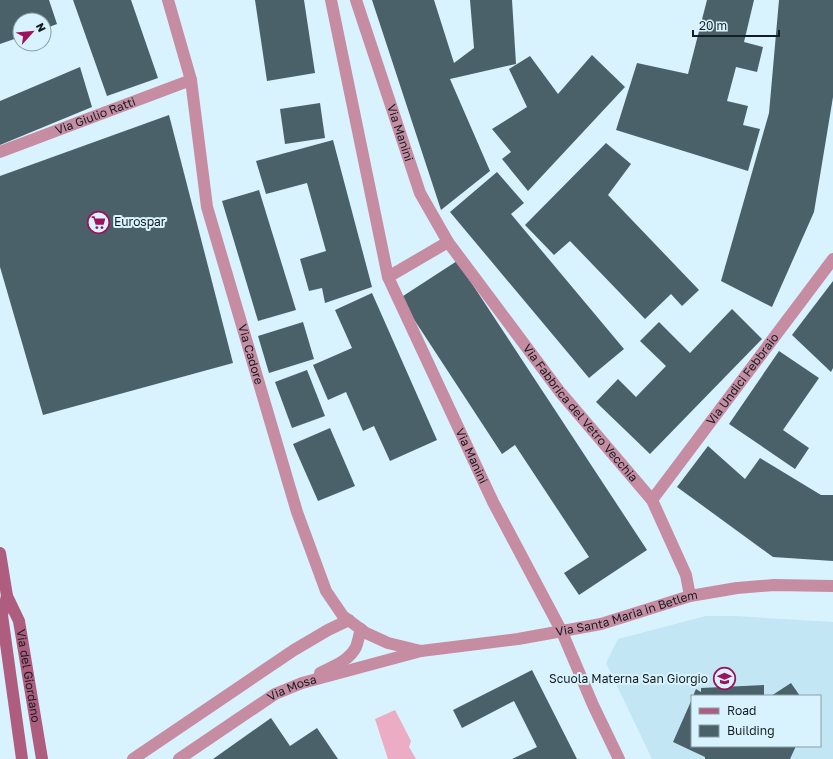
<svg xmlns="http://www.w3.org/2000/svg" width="833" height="759" viewBox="0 0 833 759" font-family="'Golos Text',sans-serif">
<rect width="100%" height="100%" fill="#d8f3fd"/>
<path fill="#c3e6f4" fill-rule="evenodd" d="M 706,616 L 735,616 L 833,622 L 833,759 L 652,759 L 606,663 L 618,639 ZM 692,696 L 820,696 L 820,746 L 692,746 Z"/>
<path fill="#ecacc4" d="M 395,710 L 411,741 L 409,747 L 416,759 L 388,759 L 375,719 Z"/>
<g fill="#4a616a">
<path d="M 0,0 L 49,0 L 57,24 L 44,29 L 44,20 L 20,20 L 20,37 L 0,44 Z"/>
<path d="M 73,0 L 131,0 L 158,78 L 107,96 Z"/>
<path d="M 255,0 L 304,0 L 315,73 L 267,81 Z"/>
<path d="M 372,0 L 434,0 L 454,63 L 474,48 L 470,0 L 512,0 L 516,64 L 450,79 L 490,171 L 441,210 Z"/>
<path d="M 707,0 L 754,0 L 744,42 L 763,47 L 757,72 L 736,67 L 727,101 L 748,106 L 743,125 L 760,129 L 748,171 L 616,130 L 637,63 L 688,74 Z"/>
<path d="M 779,0 L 833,0 L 833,97 L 814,212 L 772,307 L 721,281 L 769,113 Z"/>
<path d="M 592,55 L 625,87 L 528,191 L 502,159 L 511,152 L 492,129 L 527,107 L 509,69 L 530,56 L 558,94 Z"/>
<path d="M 80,67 L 92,107 L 0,145 L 0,101 Z"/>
<path d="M 320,103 L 325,138 L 285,144 L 280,109 Z"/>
<path d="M 169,115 L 233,363 L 43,415 L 0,267 L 0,176 Z"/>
<path d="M 333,140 L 372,287 L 325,303 L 322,288 L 309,291 L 300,259 L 326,251 L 307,183 L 266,194 L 256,161 Z"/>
<path d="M 606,143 L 631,164 L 608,195 L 699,290 L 682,306 L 671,294 L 645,319 L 570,241 L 554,255 L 525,225 Z"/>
<path d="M 497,172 L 524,203 L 511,214 L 624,349 L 589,378 L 450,212 Z"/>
<path d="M 259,190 L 296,310 L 258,321 L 222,201 Z"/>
<path d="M 457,261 L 647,550 L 579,595 L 564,573 L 589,557 L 515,445 L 502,454 L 400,298 Z"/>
<path d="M 833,281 L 833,368 L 831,372 L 792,335 Z"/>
<path d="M 372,293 L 437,440 L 390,461 L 374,426 L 363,431 L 346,392 L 328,400 L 313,365 L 352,348 L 335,310 Z"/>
<path d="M 732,309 L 762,339 L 650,454 L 596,402 L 618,379 L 636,397 L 666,366 L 640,341 L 659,322 L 690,353 Z"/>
<path d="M 303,322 L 314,359 L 269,373 L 258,336 Z"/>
<path d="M 779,351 L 819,378 L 783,430 L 809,448 L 795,469 L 729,424 Z"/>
<path d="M 307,370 L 325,416 L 292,428 L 275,382 Z"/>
<path d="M 330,428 L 355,486 L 318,501 L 293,444 Z"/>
<path d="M 708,446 L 745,479 L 760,458 L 821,495 L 833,495 L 833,561 L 773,557 L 677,487 Z"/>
<path d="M 532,670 L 577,759 L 512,759 L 537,747 L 514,701 L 462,728 L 453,710 Z"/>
<path d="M 791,683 L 800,696 L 771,696 Z"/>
<path d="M 764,685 L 764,696 L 693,696 L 696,689 L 701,692 L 701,688 Z"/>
<path d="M 692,699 L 692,746 L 796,746 L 790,759 L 705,759 L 705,757 L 673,742 Z"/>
<path d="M 271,718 L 290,746 L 317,728 L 338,759 L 213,759 Z"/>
</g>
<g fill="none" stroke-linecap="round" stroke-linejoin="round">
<g stroke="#c68da2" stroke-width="12">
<path id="s1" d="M 168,0 L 191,80 L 207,207 L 297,512 L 326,591 L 343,616 L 366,633 L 388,643 L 421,651"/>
<path d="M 331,0 L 388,277"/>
<path id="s2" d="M 356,0 L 420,193 L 448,242 L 560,392 L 652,500 L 686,575 L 690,596"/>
<path id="s3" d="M 0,152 L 191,80"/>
<path id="s4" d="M 448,242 L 388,277 L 493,502 L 562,632 L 593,705 L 619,759"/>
<path id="s5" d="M 652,500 L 833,259"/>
<path d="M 320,673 C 333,666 349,661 356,647 C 358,642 359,635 361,629"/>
<path d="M 133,759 L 294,650 L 328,630 L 349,620"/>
<path id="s6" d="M 179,759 L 275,694 L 302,683 L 421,651 L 518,639 L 601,624 L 690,596 L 737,588 L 774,585 L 833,586"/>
</g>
<g stroke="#ae5d7e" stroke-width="12">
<path id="s7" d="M 0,553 L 7,596 L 19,621 L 42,759"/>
<path d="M 7,596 L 2,615 L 22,759"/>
</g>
</g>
<defs>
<symbol id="supermarket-ring" viewBox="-11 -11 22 22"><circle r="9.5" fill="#d8f3fd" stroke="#9e115d" stroke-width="1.5"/><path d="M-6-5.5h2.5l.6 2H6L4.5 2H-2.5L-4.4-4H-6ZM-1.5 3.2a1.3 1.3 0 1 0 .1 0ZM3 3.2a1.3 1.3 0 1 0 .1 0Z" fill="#9e115d"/></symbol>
<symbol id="school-ring" viewBox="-11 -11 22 22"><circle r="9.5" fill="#d8f3fd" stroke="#9e115d" stroke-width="1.5"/><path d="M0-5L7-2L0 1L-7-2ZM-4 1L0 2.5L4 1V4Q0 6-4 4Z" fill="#9e115d"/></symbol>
</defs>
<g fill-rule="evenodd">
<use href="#supermarket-ring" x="86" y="210" width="25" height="25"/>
<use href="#school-ring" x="712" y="666" width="25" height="25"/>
</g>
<g text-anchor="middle" stroke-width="4" stroke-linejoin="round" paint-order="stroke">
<g font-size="12" fill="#141d21" stroke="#d8f3fd">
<text dy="4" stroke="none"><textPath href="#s3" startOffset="102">Via Giulio Ratti</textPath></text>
<text dy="4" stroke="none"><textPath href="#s2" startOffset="140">Via Manini</textPath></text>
<text dy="4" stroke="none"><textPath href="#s1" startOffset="365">Via Cadore</textPath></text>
<text dy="4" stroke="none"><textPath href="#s5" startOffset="151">Via Undici Febbraio</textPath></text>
<text dy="4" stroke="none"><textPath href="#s2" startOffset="476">Via Fabbrica del Vetro Vecchia</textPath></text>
<text dy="4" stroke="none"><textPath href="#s4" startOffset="267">Via Manini</textPath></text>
<text dy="4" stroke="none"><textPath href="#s6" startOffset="478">Via Santa Maria in Betlem</textPath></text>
<text dy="4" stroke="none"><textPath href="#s7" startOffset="127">Via del Giordano</textPath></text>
<text dy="4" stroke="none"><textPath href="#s6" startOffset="134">Via Mosa</textPath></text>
</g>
<g font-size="12" fill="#141d21" stroke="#d8f3fd" text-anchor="start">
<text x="114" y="226">Eurospar</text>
<text x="708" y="683" text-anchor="end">Scuola Materna San Giorgio</text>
</g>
</g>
<rect x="691" y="695" width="130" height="52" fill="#d8f3fd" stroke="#8a9da5"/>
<rect x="699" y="708" width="20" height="6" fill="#ae5d7e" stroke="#8a9da5"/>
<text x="727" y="715" font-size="12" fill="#141d21">Road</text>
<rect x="699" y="725" width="20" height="12" fill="#4a616a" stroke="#8a9da5"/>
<text x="727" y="735" font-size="12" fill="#141d21">Building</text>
<g transform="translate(32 32) rotate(63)"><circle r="19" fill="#d8f3fd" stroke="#8a9da5"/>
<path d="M0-3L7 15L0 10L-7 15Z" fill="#9e115d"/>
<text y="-6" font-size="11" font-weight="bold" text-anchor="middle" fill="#141d21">N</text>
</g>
<path d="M693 30v6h86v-6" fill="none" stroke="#141d21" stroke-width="2"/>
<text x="699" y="30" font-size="12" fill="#141d21" stroke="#d8f3fd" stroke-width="3" paint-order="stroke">20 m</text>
</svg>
